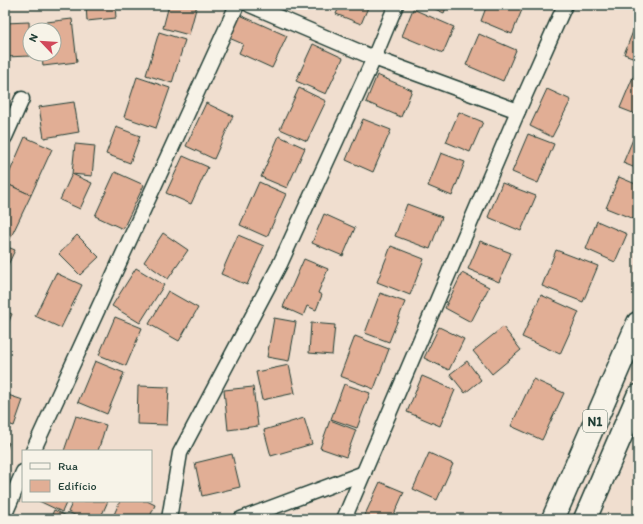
<svg xmlns="http://www.w3.org/2000/svg" width="643" height="524" viewBox="0 0 643 524" font-family="Itim,sans-serif">
<rect width="100%" height="100%" fill="#f0decf"/>
<filter id="ink" filterUnits="userSpaceOnUse"><feTurbulence type="fractalNoise" baseFrequency=".025" numOctaves="2"/><feDisplacementMap in="SourceGraphic" scale="8" xChannelSelector="R" yChannelSelector="G"/><feConvolveMatrix kernelMatrix="1 2 1 2 8 2 1 2 1" color-interpolation-filters="sRGB"/></filter>
<g filter="url(#ink)">
<g fill="#e1ae95" stroke="#1f3d34">
<path d="M 86,5 L 115,5 L 116,18 L 87,21 Z"/>
<path d="M 169,5 L 197,5 L 189,35 L 163,28 Z"/>
<path d="M 340,5 L 369,5 L 361,24 L 336,14 Z"/>
<path d="M 426,5 L 447,5 L 444,13 Z"/>
<path d="M 487,5 L 524,5 L 512,34 L 481,21 Z"/>
<path d="M 413,9 L 454,27 L 443,53 L 402,36 Z"/>
<path d="M 240,15 L 287,36 L 272,68 L 239,53 L 243,44 L 229,38 Z"/>
<path d="M 72,19 L 77,62 L 43,66 L 42,54 L 54,54 L 54,30 L 39,30 L 38,23 Z"/>
<path d="M 638,19 L 638,59 L 624,54 Z"/>
<path d="M 29,22 L 30,56 L 5,57 L 5,23 Z"/>
<path d="M 159,32 L 185,40 L 172,83 L 146,75 Z"/>
<path d="M 479,34 L 516,50 L 503,81 L 466,65 Z"/>
<path d="M 313,44 L 343,58 L 326,94 L 296,81 Z"/>
<path d="M 377,75 L 412,90 L 401,117 L 366,102 Z"/>
<path d="M 137,77 L 170,88 L 156,128 L 124,117 Z"/>
<path d="M 633,77 L 638,79 L 638,115 L 620,108 Z"/>
<path d="M 299,88 L 326,101 L 307,141 L 280,129 Z"/>
<path d="M 547,89 L 571,100 L 552,137 L 530,126 Z"/>
<path d="M 74,102 L 79,132 L 44,138 L 39,107 Z"/>
<path d="M 206,103 L 233,116 L 214,159 L 186,146 Z"/>
<path d="M 459,112 L 483,122 L 470,152 L 446,142 Z"/>
<path d="M 363,119 L 391,130 L 373,172 L 346,160 Z"/>
<path d="M 116,127 L 140,136 L 130,163 L 106,154 Z"/>
<path d="M 636,132 L 638,132 L 638,169 L 623,163 Z"/>
<path d="M 528,134 L 554,144 L 538,183 L 512,172 Z"/>
<path d="M 279,136 L 305,148 L 287,188 L 261,177 Z"/>
<path d="M 25,137 L 52,149 L 31,195 L 5,183 Z"/>
<path d="M 75,144 L 95,146 L 92,176 L 72,174 Z"/>
<path d="M 441,153 L 465,162 L 452,196 L 428,186 Z"/>
<path d="M 183,156 L 208,167 L 191,204 L 166,193 Z"/>
<path d="M 115,172 L 144,185 L 123,229 L 95,216 Z"/>
<path d="M 72,174 L 92,183 L 80,209 L 60,200 Z"/>
<path d="M 619,177 L 638,185 L 638,216 L 636,220 L 606,208 Z"/>
<path d="M 259,182 L 286,194 L 267,237 L 240,225 Z"/>
<path d="M 5,183 L 31,195 L 10,239 L 5,236 Z"/>
<path d="M 502,183 L 536,196 L 521,231 L 488,217 Z"/>
<path d="M 407,204 L 442,217 L 430,249 L 395,236 Z"/>
<path d="M 324,214 L 355,228 L 343,256 L 312,243 Z"/>
<path d="M 597,221 L 627,234 L 615,262 L 586,249 Z"/>
<path d="M 163,233 L 188,250 L 168,279 L 144,262 Z"/>
<path d="M 77,235 L 99,257 L 80,275 L 59,254 Z"/>
<path d="M 238,235 L 264,246 L 247,285 L 221,274 Z"/>
<path d="M 480,241 L 511,253 L 499,282 L 468,269 Z"/>
<path d="M 5,246 L 15,250 L 6,269 L 5,269 Z"/>
<path d="M 391,246 L 424,259 L 410,295 L 377,282 Z"/>
<path d="M 556,250 L 598,266 L 583,302 L 542,286 Z"/>
<path d="M 304,259 L 328,269 L 318,293 L 322,295 L 316,310 L 307,306 L 303,316 L 283,307 Z"/>
<path d="M 136,268 L 164,285 L 140,323 L 112,306 Z"/>
<path d="M 56,273 L 82,285 L 61,328 L 35,316 Z"/>
<path d="M 462,273 L 489,287 L 471,322 L 445,308 Z"/>
<path d="M 168,291 L 198,308 L 179,341 L 149,324 Z"/>
<path d="M 380,293 L 405,302 L 389,342 L 365,333 Z"/>
<path d="M 541,295 L 579,312 L 560,354 L 522,337 Z"/>
<path d="M 5,311 L 12,314 L 5,331 Z"/>
<path d="M 115,317 L 142,328 L 126,366 L 99,355 Z"/>
<path d="M 274,318 L 296,322 L 289,361 L 267,357 Z"/>
<path d="M 311,323 L 335,325 L 332,355 L 309,353 Z"/>
<path d="M 439,327 L 464,339 L 449,370 L 424,358 Z"/>
<path d="M 503,327 L 521,350 L 492,374 L 473,351 Z"/>
<path d="M 355,336 L 389,349 L 374,389 L 340,376 Z"/>
<path d="M 95,361 L 124,373 L 107,414 L 78,402 Z"/>
<path d="M 467,361 L 481,380 L 465,393 L 450,374 Z"/>
<path d="M 289,365 L 295,393 L 262,400 L 256,372 Z"/>
<path d="M 422,376 L 455,390 L 440,426 L 407,412 Z"/>
<path d="M 533,379 L 564,393 L 542,440 L 511,426 Z"/>
<path d="M 344,384 L 370,393 L 357,428 L 331,419 Z"/>
<path d="M 138,386 L 169,387 L 167,425 L 137,424 Z"/>
<path d="M 253,387 L 258,426 L 228,430 L 224,390 Z"/>
<path d="M 5,394 L 23,400 L 14,426 L 5,423 Z"/>
<path d="M 76,416 L 106,425 L 98,451 L 64,451 Z"/>
<path d="M 304,418 L 312,444 L 271,456 L 264,430 Z"/>
<path d="M 330,420 L 356,430 L 346,457 L 320,448 Z"/>
<path d="M 5,441 L 9,443 L 5,453 Z"/>
<path d="M 429,453 L 453,464 L 437,500 L 413,489 Z"/>
<path d="M 232,454 L 240,487 L 202,496 L 195,463 Z"/>
<path d="M 380,482 L 404,492 L 392,519 L 363,519 Z"/>
<path d="M 39,501 L 67,501 L 62,512 Z"/>
<path d="M 73,501 L 108,501 L 100,519 L 83,519 L 68,512 Z"/>
<path d="M 120,501 L 147,501 L 155,505 L 149,519 L 112,519 Z"/>
<path d="M 54,510 L 73,519 L 50,519 Z"/>
</g>
<g fill="none" stroke-linecap="round" stroke-linejoin="round">
<defs>
<g id="street">
<path d="M 250,5 L 374,58 L 518,111"/>
<path d="M 5,137 L 22,99"/>
<path d="M 33,451 L 237,5"/>
<path d="M 5,514 L 23,472"/>
<path d="M 169,519 L 180,453 L 280,264 L 374,58 L 396,5"/>
<path d="M 241,519 L 364,473"/>
<path d="M 344,519 L 518,111 L 565,5"/>
</g>
<g id="primary">
<path d="M 553,519 L 638,323"/>
<path d="M 585,519 L 638,396"/>
</g>
</defs>
<use href="#street" stroke="#1f3d34" stroke-width="17"/>
<use href="#primary" stroke="#1f3d34" stroke-width="25"/>
<use href="#street" stroke="#f7f3e8" stroke-width="14"/>
<use href="#primary" stroke="#f7f3e8" stroke-width="22"/>
</g>
</g>
<g text-anchor="middle" stroke-width="3" stroke-linejoin="round" paint-order="stroke">
<rect fill="#f7f3e8" stroke="#60746a" stroke-width="1" x="583" y="410" width="24" height="22" rx="3"/>
<g font-size="13" font-weight="bold" fill="#1f3d34">
<text x="595" y="426">N1</text>
</g>
</g>
<rect width="643" height="524" fill="none" stroke="#f7f3e8" stroke-width="20"/>
<rect x="10" y="10" width="623" height="504" fill="none" stroke="#1f3d34" stroke-width="1.5" filter="url(#ink)"/>
<rect x="22" y="450" width="130" height="52" fill="#f7f3e8" stroke="#a1aaa0"/>
<rect x="30" y="463" width="20" height="6" fill="#f7f3e8" stroke="#a1aaa0"/>
<text x="58" y="470" font-size="12" fill="#1f3d34">Rua</text>
<rect x="30" y="480" width="20" height="12" fill="#e1ae95" stroke="#a1aaa0"/>
<text x="58" y="490" font-size="12" fill="#1f3d34">Edifício</text>
<g transform="translate(42 42) rotate(295)"><circle r="19" fill="#f7f3e8" stroke="#a1aaa0"/>
<path d="M0-3L7 15L0 10L-7 15Z" fill="#d1495b"/>
<text y="-6" font-size="11" font-weight="bold" text-anchor="middle" fill="#1f3d34">N</text>
</g>
</svg>
